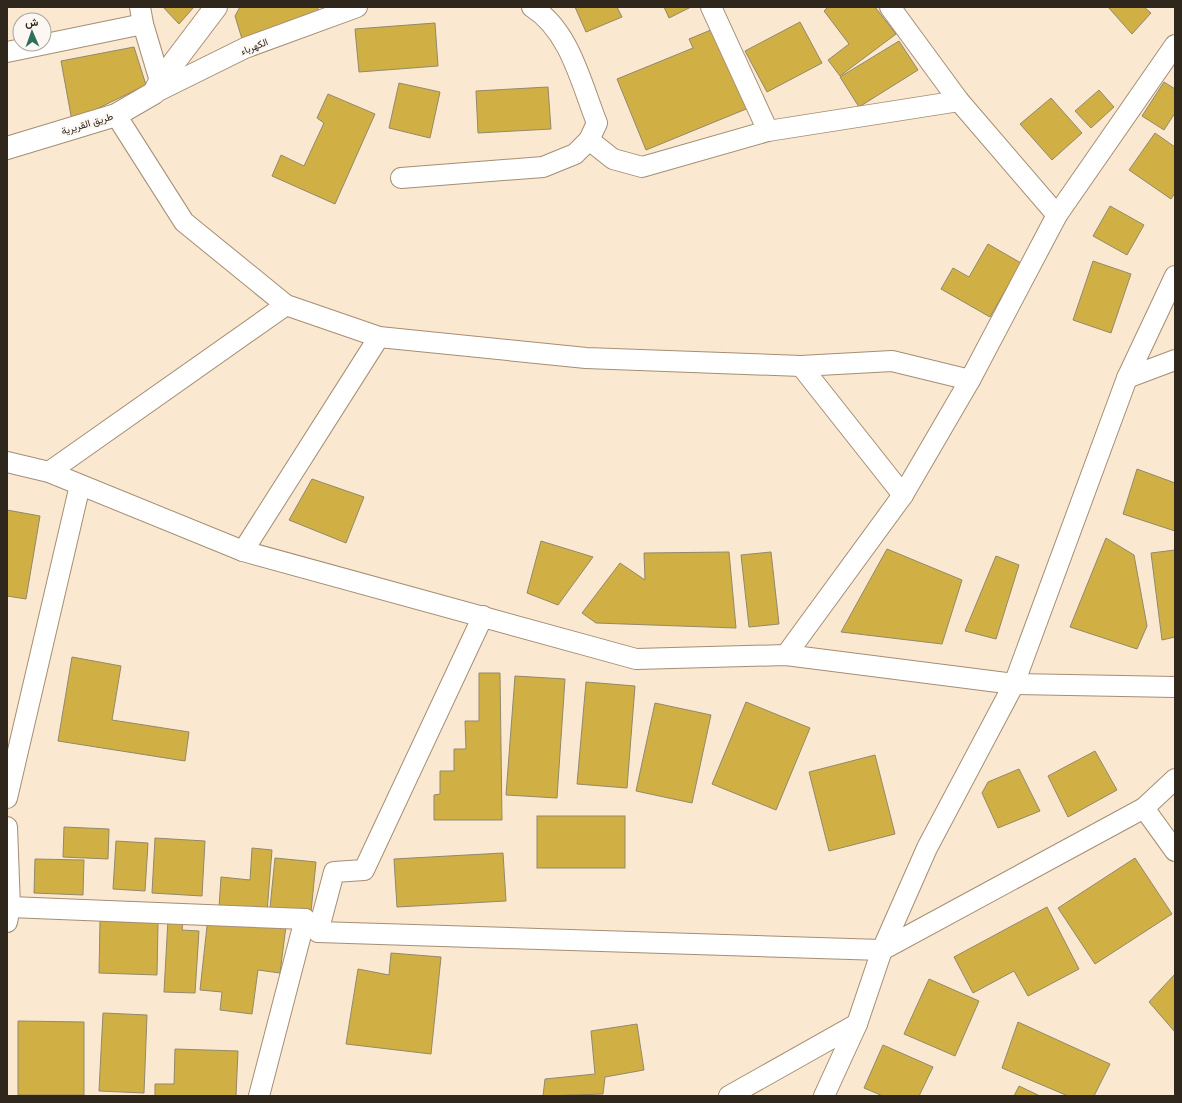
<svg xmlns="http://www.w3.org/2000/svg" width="1182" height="1103" viewBox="0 0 1182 1103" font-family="Poppins,Vazirmatn,sans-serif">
<rect width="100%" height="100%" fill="#fbe8d1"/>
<g fill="#d0af44" stroke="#938969">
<path d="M 163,7 L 194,7 L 179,24 Z"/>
<path d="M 240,7 L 317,7 L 322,16 L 242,39 L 235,16 Z"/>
<path d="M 575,7 L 617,7 L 622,17 L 586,32 Z"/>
<path d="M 664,7 L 691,7 L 669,18 Z"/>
<path d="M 828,7 L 875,7 L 896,34 L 840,76 L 828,60 L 849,44 L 824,11 Z"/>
<path d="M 1108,7 L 1144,7 L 1151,13 L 1132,34 Z"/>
<path d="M 800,22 L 822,63 L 767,92 L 745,51 Z"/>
<path d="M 435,23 L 438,66 L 359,72 L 355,29 Z"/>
<path d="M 718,27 L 751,107 L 646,150 L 617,79 L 693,48 L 689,39 Z"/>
<path d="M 899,41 L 918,70 L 859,107 L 840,77 Z"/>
<path d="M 134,47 L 146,85 L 72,121 L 61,61 Z"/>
<path d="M 1164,82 L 1175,89 L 1175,113 L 1164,130 L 1142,116 Z"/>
<path d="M 399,83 L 440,92 L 430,138 L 389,128 Z"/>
<path d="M 548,87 L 551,129 L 478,133 L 476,91 Z"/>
<path d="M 1099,90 L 1114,107 L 1091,128 L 1075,111 Z"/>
<path d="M 328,94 L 375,114 L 335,204 L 272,176 L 281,155 L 304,166 L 324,123 L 317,118 Z"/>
<path d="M 1051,98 L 1082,133 L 1052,160 L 1020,124 Z"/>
<path d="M 1155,133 L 1175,147 L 1175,193 L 1171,199 L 1129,170 Z"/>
<path d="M 1110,206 L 1144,225 L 1127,255 L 1093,236 Z"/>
<path d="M 988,244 L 1021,263 L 990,317 L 941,289 L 953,268 L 969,277 Z"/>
<path d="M 1093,261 L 1131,274 L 1111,333 L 1073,320 Z"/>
<path d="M 1137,469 L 1175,483 L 1175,531 L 1123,514 Z"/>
<path d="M 312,479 L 364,497 L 346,543 L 289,520 Z"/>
<path d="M 7,510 L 40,516 L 26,599 L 7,596 Z"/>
<path d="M 1106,538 L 1134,555 L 1147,626 L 1137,649 L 1070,627 Z"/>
<path d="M 541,541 L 593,557 L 558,605 L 527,593 Z"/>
<path d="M 887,549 L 962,580 L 942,644 L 841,632 Z"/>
<path d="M 1175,550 L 1175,637 L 1162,640 L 1151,553 Z"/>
<path d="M 729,552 L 736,628 L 596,623 L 582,613 L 620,563 L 645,580 L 644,553 Z"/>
<path d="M 771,552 L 779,624 L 749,627 L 741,555 Z"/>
<path d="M 996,556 L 1019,565 L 996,639 L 965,631 Z"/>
<path d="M 72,657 L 121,666 L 112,720 L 189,732 L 185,761 L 58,741 Z"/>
<path d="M 479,673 L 500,673 L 502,820 L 434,820 L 434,795 L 440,794 L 440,771 L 454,771 L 454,749 L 466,749 L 465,721 L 479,721 Z"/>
<path d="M 515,676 L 565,679 L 557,798 L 506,795 Z"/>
<path d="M 586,682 L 635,686 L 627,788 L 577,784 Z"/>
<path d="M 746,702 L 810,728 L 776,810 L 712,784 Z"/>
<path d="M 655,703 L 711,715 L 692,803 L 636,791 Z"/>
<path d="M 1095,751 L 1117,790 L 1068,817 L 1048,776 Z"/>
<path d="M 875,755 L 895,834 L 829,851 L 809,772 Z"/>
<path d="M 1019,769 L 1040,811 L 998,828 L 982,793 L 988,782 Z"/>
<rect x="537" y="816" width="88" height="52"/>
<path d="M 64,827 L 109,829 L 108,859 L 63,857 Z"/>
<path d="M 155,838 L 205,841 L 202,896 L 152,893 Z"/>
<path d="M 116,841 L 148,843 L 145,891 L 113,889 Z"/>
<path d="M 252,848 L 272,850 L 267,912 L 219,908 L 221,877 L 250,880 Z"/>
<path d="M 503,853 L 506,901 L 397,907 L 394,859 Z"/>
<path d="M 275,858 L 316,862 L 311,912 L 270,908 Z"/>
<path d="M 1135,858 L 1172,914 L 1095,964 L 1058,908 Z"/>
<path d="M 35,859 L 84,860 L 83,895 L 34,893 Z"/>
<path d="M 1047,907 L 1079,969 L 1028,996 L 1014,971 L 973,993 L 954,957 Z"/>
<path d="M 208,917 L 286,926 L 280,973 L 258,970 L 252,1014 L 220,1010 L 222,992 L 200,990 Z"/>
<path d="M 168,919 L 183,920 L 182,930 L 199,931 L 195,993 L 164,992 Z"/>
<path d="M 100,921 L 158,923 L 157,975 L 99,973 Z"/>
<path d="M 391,953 L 441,957 L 431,1054 L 346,1044 L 358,969 L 389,975 Z"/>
<path d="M 1175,974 L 1175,1032 L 1149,1002 Z"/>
<path d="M 929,979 L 979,1001 L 955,1056 L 904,1034 Z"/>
<path d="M 103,1013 L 147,1015 L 144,1093 L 99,1091 Z"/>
<path d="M 18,1021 L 84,1022 L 84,1095 L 18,1095 Z"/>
<path d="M 1018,1022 L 1110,1064 L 1094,1096 L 1068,1096 L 1002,1068 Z"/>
<path d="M 637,1024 L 644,1070 L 605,1077 L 603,1094 L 543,1096 L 545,1079 L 595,1074 L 591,1031 Z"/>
<path d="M 883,1045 L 933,1067 L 919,1096 L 883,1096 L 864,1088 Z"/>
<path d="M 175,1049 L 238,1051 L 236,1096 L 155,1096 L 155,1084 L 174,1084 Z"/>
<path d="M 1019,1086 L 1040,1096 L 1014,1096 Z"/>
</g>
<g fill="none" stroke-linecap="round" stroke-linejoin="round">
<defs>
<g id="minor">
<path d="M 140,7 L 143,24 L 160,81"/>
<path d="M 711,7 L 768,131"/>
<path d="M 890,7 L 959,101 L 1057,215"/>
<path d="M 7,52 L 143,24"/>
<path d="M 154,93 L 245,48 L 357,7"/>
<path d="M 116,115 L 184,222 L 286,305 L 379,337 L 586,358 L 801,366 L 892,361 L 970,380"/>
<path d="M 589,140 L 613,159 L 642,167 L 768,131 L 959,101"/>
<path d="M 401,178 L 543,167 L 575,154 L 589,140 L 597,123 C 581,83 570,31 532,7"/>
<path d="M 801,366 L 903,495"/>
<path d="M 1127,378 L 1175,360"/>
<path d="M 7,462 L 49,472 L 243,551 L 636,659 L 786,655 L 1014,684 L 1175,687"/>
<path d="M 49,472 L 286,305"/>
<path d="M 243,551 L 379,337"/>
<path d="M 786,655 L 903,495 L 970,380 L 1057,215 L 1175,45"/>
<path d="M 7,798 L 80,485"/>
<path d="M 1144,808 L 1175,851"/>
<path d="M 7,827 L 10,907 L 7,922"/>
<path d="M 10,907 L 305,919 L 318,932 L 882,950 L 1144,808 L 1175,779"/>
<path d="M 318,932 L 334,872 L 364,870 L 483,616"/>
<path d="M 259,1096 L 305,919"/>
<path d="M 729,1096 L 857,1024"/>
<path d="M 824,1096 L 857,1024 L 882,950 L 927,848 L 1014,684 L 1127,378 L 1175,276"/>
</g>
<path id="tertiary" d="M 7,148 L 116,115 L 154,93 L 160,81 L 216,7"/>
</defs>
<use href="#minor" stroke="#a58e74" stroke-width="22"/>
<use href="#tertiary" stroke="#a58e74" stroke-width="24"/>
<use href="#minor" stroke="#fff" stroke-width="20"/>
<use href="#tertiary" stroke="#fff" stroke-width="22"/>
</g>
<g text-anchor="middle" stroke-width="4" stroke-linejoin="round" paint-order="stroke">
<g font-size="10" fill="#30271c" stroke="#fcf7f2">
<text transform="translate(254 46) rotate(-22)" y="4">الكهرباء</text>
<text transform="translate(87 123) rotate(-17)" y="4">طريق القريرية</text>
</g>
</g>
<rect width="1182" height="1103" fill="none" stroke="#30271c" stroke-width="16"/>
<g transform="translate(32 32) rotate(358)"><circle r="19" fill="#fcf7f2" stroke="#aaa49c"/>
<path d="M0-3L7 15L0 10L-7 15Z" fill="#2e6f5e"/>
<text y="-6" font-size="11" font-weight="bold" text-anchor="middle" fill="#30271c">ش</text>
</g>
</svg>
